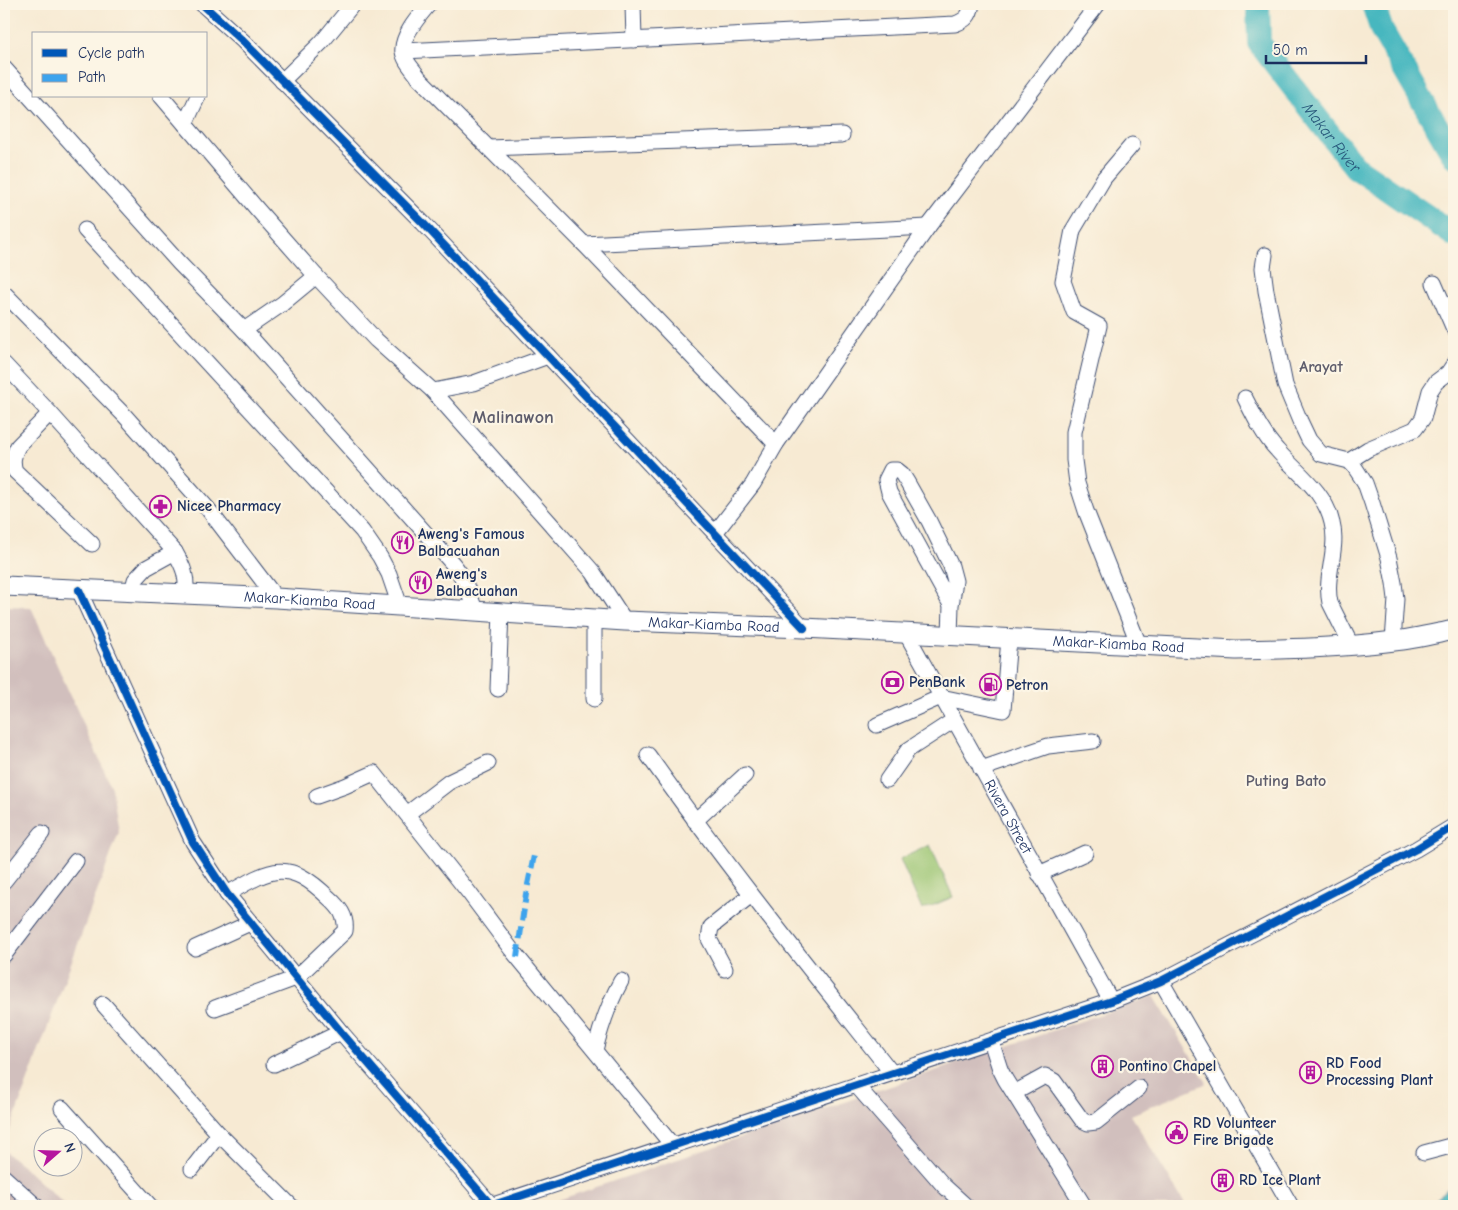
<svg xmlns="http://www.w3.org/2000/svg" width="1458" height="1210" viewBox="0 0 1458 1210" font-family="'Comic Neue',sans-serif">
<rect width="100%" height="100%" fill="#fcf5e5"/>
<filter id="ink" filterUnits="userSpaceOnUse"><feTurbulence type="fractalNoise" baseFrequency=".02" numOctaves="2"/><feDisplacementMap in="SourceGraphic" scale="10" xChannelSelector="R" yChannelSelector="G"/><feConvolveMatrix kernelMatrix="1 2 1 2 8 2 1 2 1" color-interpolation-filters="sRGB"/></filter>
<filter id="wash" filterUnits="userSpaceOnUse"><feTurbulence type="fractalNoise" baseFrequency=".0096" numOctaves="4" result="noise"/><feDisplacementMap in="SourceGraphic" scale="20" xChannelSelector="R" yChannelSelector="G"/><feGaussianBlur stdDeviation="1.12" result="paint"/><feColorMatrix in="noise" values="0 0 0 0 0 0 0 0 0 0 0 0 0 0 0 0 0 1.4 0 .05"/><feComposite in="paint" operator="in"/></filter>
<g filter="url(#wash)">
<rect width="100%" height="100%" fill="#f7ead3"/>
<g fill="#d1bfbd">
<path d="M 4,606 L 31,607 L 112,788 L 119,832 L 4,1146 Z"/>
<path d="M 1154,996 L 1207,1083 L 1131,1115 L 1186,1206 L 541,1206 Z"/>
<path d="M 4,1151 L 22,1165 L 66,1206 L 4,1206 Z"/>
</g>
<path fill="#9ac471" stroke="#5a7a68" d="M 930,845 L 953,897 L 922,910 L 900,859 Z"/>
<path fill="#47b7bf" stroke="#31738e" d="M 1454,1184 L 1454,1206 L 1428,1206 Z"/>
<g fill="none" stroke-linecap="round" stroke-linejoin="round">
<g stroke="#47b7bf" stroke-width="24">
<path id="s1" d="M 1258,4 L 1259,43 L 1355,167 L 1454,235"/>
<path d="M 1373,4 L 1382,31 L 1454,156"/>
</g>
</g>
</g>
<g filter="url(#ink)">
<g fill="none" stroke-linecap="round" stroke-linejoin="round">
<defs>
<g id="minor">
<path d="M 202,4 L 243,41 L 423,223 L 804,628"/>
<path d="M 429,4 C 420,15 401,36 403,51 C 404,61 414,70 419,78 L 584,244 L 776,444"/>
<path d="M 633,4 L 634,40"/>
<path d="M 403,51 L 955,24 C 966,20 970,16 972,4"/>
<path d="M 4,68 L 179,263 L 244,330 L 453,564 C 465,578 469,594 475,610"/>
<path d="M 282,81 L 322,42 L 353,4"/>
<path d="M 161,96 L 257,209 L 316,276 L 282,304 L 244,330"/>
<path d="M 185,124 L 198,96"/>
<path d="M 1132,145 L 1104,178 L 1073,230 L 1063,281 L 1074,312 L 1099,326 L 1074,432 L 1074,460 L 1077,483 L 1086,511 L 1139,645"/>
<path d="M 489,148 L 842,135"/>
<path d="M 85,230 L 362,531 L 380,557 L 389,574 L 400,606"/>
<path d="M 584,244 L 928,227"/>
<path d="M 1265,255 L 1263,268 L 1266,291 L 1285,385 L 1300,421 L 1309,440 L 1321,454 L 1349,461 L 1354,466 L 1365,483 L 1372,503 L 1389,558 L 1394,583 L 1396,599 L 1393,641"/>
<path d="M 316,276 L 376,340 L 433,391 L 550,523 L 593,572 L 625,621"/>
<path d="M 1434,283 L 1454,329"/>
<path d="M 4,293 L 125,416 L 208,509 L 276,598"/>
<path d="M 4,364 L 50,413 L 175,552 C 184,568 187,576 186,594"/>
<path d="M 433,391 L 474,383 L 548,356"/>
<path d="M 1245,398 C 1254,416 1263,435 1277,450 C 1297,473 1325,491 1332,523 C 1339,549 1324,576 1330,603 L 1351,645"/>
<path d="M 50,413 L 18,446 C 13,455 12,462 15,471 L 92,544"/>
<path d="M 1349,461 L 1368,449 L 1415,429 L 1423,418 L 1430,391 L 1436,382 L 1448,373 L 1454,364"/>
<path d="M 715,533 L 753,484 L 776,444 L 928,227 L 1098,4"/>
<path d="M 79,590 L 193,842 L 227,894 L 341,1032 L 492,1206"/>
<path d="M 132,592 L 135,580 L 146,568 L 175,552"/>
<path id="s2" d="M 906,633 L 1111,1001"/>
<path d="M 950,636 L 951,605 L 889,492 L 886,480 L 891,470 L 897,470 L 902,474 L 907,482 L 929,521 L 951,566 L 955,581 L 951,605"/>
<path d="M 498,689 L 501,612"/>
<path d="M 594,699 L 594,619"/>
<path d="M 877,725 L 941,697 L 1003,710 L 1009,639"/>
<path d="M 648,755 C 725,864 809,968 892,1073"/>
<path d="M 981,769 L 1048,746 L 1093,741"/>
<path d="M 887,780 L 908,750 L 954,720"/>
<path d="M 317,796 L 345,786 L 374,773 L 470,894 L 511,949 L 673,1146"/>
<path d="M 407,814 L 449,782 L 488,763"/>
<path d="M 695,821 L 745,775"/>
<path d="M 1039,874 L 1085,853"/>
<path d="M 4,881 L 42,833"/>
<path d="M 195,948 L 250,923"/>
<path d="M 4,955 L 76,861"/>
<path d="M 725,969 L 709,939 L 711,927 L 751,895"/>
<path d="M 1161,981 L 1291,1206"/>
<path d="M 103,1004 L 219,1134 L 291,1206"/>
<path d="M 215,1008 L 296,978 L 345,931 C 347,916 339,907 329,898 C 288,858 272,868 227,894"/>
<path d="M 991,1041 L 1000,1069 L 1005,1079 L 1084,1206"/>
<path d="M 595,1050 C 601,1026 609,1003 621,981"/>
<path d="M 274,1064 L 341,1032"/>
<path d="M 856,1085 L 944,1186 L 966,1206"/>
<path d="M 1014,1093 L 1045,1076 L 1054,1081 L 1082,1120 L 1088,1123 L 1096,1122 L 1139,1088"/>
<path d="M 62,1108 L 150,1206"/>
<path d="M 1424,1153 L 1454,1145"/>
<path d="M 192,1169 L 219,1134"/>
<path d="M 4,1177 L 36,1206"/>
<path d="M 490,1206 L 1111,1001 L 1161,981 L 1416,849 L 1454,826"/>
</g>
<g id="major">
<path id="s3" d="M 4,586 L 276,598 L 625,621 L 804,628 L 1236,650 C 1289,649 1341,648 1394,641 C 1414,639 1434,634 1454,630"/>
</g>
</defs>
<use href="#minor" stroke="#3c4b70" stroke-width="17"/>
<use href="#major" stroke="#3c4b70" stroke-width="21"/>
<use href="#minor" stroke="#fff" stroke-width="15"/>
<use href="#major" stroke="#fff" stroke-width="19"/>
<path stroke="#3da3ed" stroke-width="6" stroke-dasharray="12 6" stroke-linecap="butt" d="M 517,957 L 526,894 L 535,851"/>
<defs>
<g id="cycleway">
<path d="M 202,4 L 243,41 L 423,223 L 804,628"/>
<path d="M 79,590 L 193,842 L 227,894 L 341,1032 L 492,1206"/>
<path d="M 490,1206 L 1111,1001 L 1161,981 L 1416,849 L 1454,826"/>
</g>
</defs>
<use href="#cycleway" stroke="#fcf5e5" stroke-width="11"/>
<use href="#cycleway" stroke="#0057b8" stroke-width="8"/>
</g>
</g>
<defs>
<symbol id="pharmacy-ring" viewBox="-11 -11 22 22"><circle r="9.5" fill="#fcf5e5" stroke="#b5179e" stroke-width="1.5"/><path d="M-2-6h4v4h4v4h-4v4h-4v-4h-4v-4h4Z" fill="#b5179e"/></symbol>
<symbol id="restaurant-ring" viewBox="-11 -11 22 22"><circle r="9.5" fill="#fcf5e5" stroke="#b5179e" stroke-width="1.5"/><path d="M-5-6h1v4h1v-4h1v4h1v-4h1v5L-1.5 .5V6h-2V.5L-5-1ZM5-6V6H3V1.5H1.5Q1.5-4 5-6Z" fill="#b5179e"/></symbol>
<symbol id="bank-ring" viewBox="-11 -11 22 22"><circle r="9.5" fill="#fcf5e5" stroke="#b5179e" stroke-width="1.5"/><path d="M-6-4H6V4H-6ZM0-2.3a2.3 2.3 0 1 0 0 4.6a2.3 2.3 0 1 0 0-4.6Z" fill="#b5179e"/></symbol>
<symbol id="fuel-ring" viewBox="-11 -11 22 22"><circle r="9.5" fill="#fcf5e5" stroke="#b5179e" stroke-width="1.5"/><path d="M-5.5-6h7V0h2V4h1.3V-2.5L3-4.5l.8-.8L6-3V5H2.5V1h-1V6h-7ZM-4.2-4.7v3.2H.2V-4.7Z" fill="#b5179e"/></symbol>
<symbol id="building-ring" viewBox="-11 -11 22 22"><circle r="9.5" fill="#fcf5e5" stroke="#b5179e" stroke-width="1.5"/><path d="M-4-6H4V6H1V3H-1V6H-4ZM-2.5-4.3h1.7v1.8h-1.7ZM.8-4.3h1.7v1.8H.8ZM-2.5-1h1.7V.8h-1.7ZM.8-1h1.7V.8H.8Z" fill="#b5179e"/></symbol>
<symbol id="civic-ring" viewBox="-11 -11 22 22"><circle r="9.5" fill="#fcf5e5" stroke="#b5179e" stroke-width="1.5"/><path d="M-.6-6.5H3V-4.5H.6V-3L4-1V1h2V6H-6V1h2V-1L-.6-3ZM-1.2 2.5V6h2.4V2.5Z" fill="#b5179e"/></symbol>
</defs>
<g fill-rule="evenodd">
<use href="#pharmacy-ring" x="148" y="494" width="25" height="25"/>
<use href="#restaurant-ring" x="390" y="530" width="25" height="25"/>
<use href="#restaurant-ring" x="408" y="570" width="25" height="25"/>
<use href="#bank-ring" x="880" y="670" width="25" height="25"/>
<use href="#fuel-ring" x="978" y="672" width="25" height="25"/>
<use href="#building-ring" x="1090" y="1054" width="25" height="25"/>
<use href="#building-ring" x="1298" y="1060" width="25" height="25"/>
<use href="#civic-ring" x="1164" y="1120" width="25" height="25"/>
<use href="#building-ring" x="1210" y="1168" width="25" height="25"/>
</g>
<g text-anchor="middle" stroke-width="4.5" stroke-linejoin="round" paint-order="stroke">
<g font-size="15" font-weight="bold" fill="#1b2f5e" stroke="#fcf5e5" text-anchor="start">
<text x="177" y="511">Nicee Pharmacy</text>
<text x="418" y="539">Aweng's Famous<tspan x="418" dy="17">Balbacuahan</tspan></text>
<text x="436" y="579">Aweng's<tspan x="436" dy="17">Balbacuahan</tspan></text>
<text x="909" y="687">PenBank</text>
<text x="1006" y="690">Petron</text>
<text x="1326" y="1068">RD Food<tspan x="1326" dy="17">Processing Plant</tspan></text>
<text x="1119" y="1071">Pontino Chapel</text>
<text x="1193" y="1128">RD Volunteer<tspan x="1193" dy="17">Fire Brigade</tspan></text>
<text x="1239" y="1185">RD Ice Plant</text>
</g>
<g font-size="15" fill="#1b2f5e" stroke="#fcf5e5">
<text dy="5" stroke="none"><textPath href="#s3" startOffset="306">Makar-Kiamba Road</textPath></text>
<text dy="5" stroke="none"><textPath href="#s3" startOffset="711">Makar-Kiamba Road</textPath></text>
<text dy="5" stroke="none"><textPath href="#s3" startOffset="1116">Makar-Kiamba Road</textPath></text>
<text dy="5" stroke="none"><textPath href="#s2" startOffset="210">Rivera Street</textPath></text>
</g>
<g font-size="16" font-style="italic" fill="#28587b" stroke="#fcf5e5">
<text dy="6" stroke="none"><textPath href="#s1" startOffset="158">Makar River</textPath></text>
</g>
<g font-size="16" font-weight="bold" fill="#5e5d6c" stroke="#fcf5e5">
<text x="1321" y="372">Arayat</text>
<text x="1286" y="786">Puting Bato</text>
</g>
<g font-size="18" font-weight="bold" fill="#5e5d6c" stroke="#fcf5e5">
<text x="513" y="423">Malinawon</text>
</g>
</g>
<rect width="1458" height="1210" fill="none" stroke="#fcf5e5" stroke-width="20"/>
<rect x="32" y="32" width="175" height="65" fill="#fcf5e5" stroke="#a2a6af"/>
<rect x="42" y="49" width="25" height="8" fill="#0057b8" stroke="#a2a6af"/>
<text x="78" y="58" font-size="15" fill="#1b2f5e">Cycle path</text>
<rect x="42" y="74" width="25" height="8" fill="#3da3ed" stroke="#a2a6af"/>
<text x="78" y="82" font-size="15" fill="#1b2f5e">Path</text>
<g transform="translate(58 1152) rotate(70)"><circle r="24" fill="#fcf5e5" stroke="#a2a6af"/>
<path d="M0-4L9 19L0 12L-9 19Z" fill="#b5179e"/>
<text y="-8" font-size="14" font-weight="bold" text-anchor="middle" fill="#1b2f5e">N</text>
</g>
<path d="M1266 55v8h100v-8" fill="none" stroke="#1b2f5e" stroke-width="2.5"/>
<text x="1273" y="55" font-size="15" fill="#1b2f5e" stroke="#fcf5e5" stroke-width="4" paint-order="stroke">50 m</text>
</svg>
